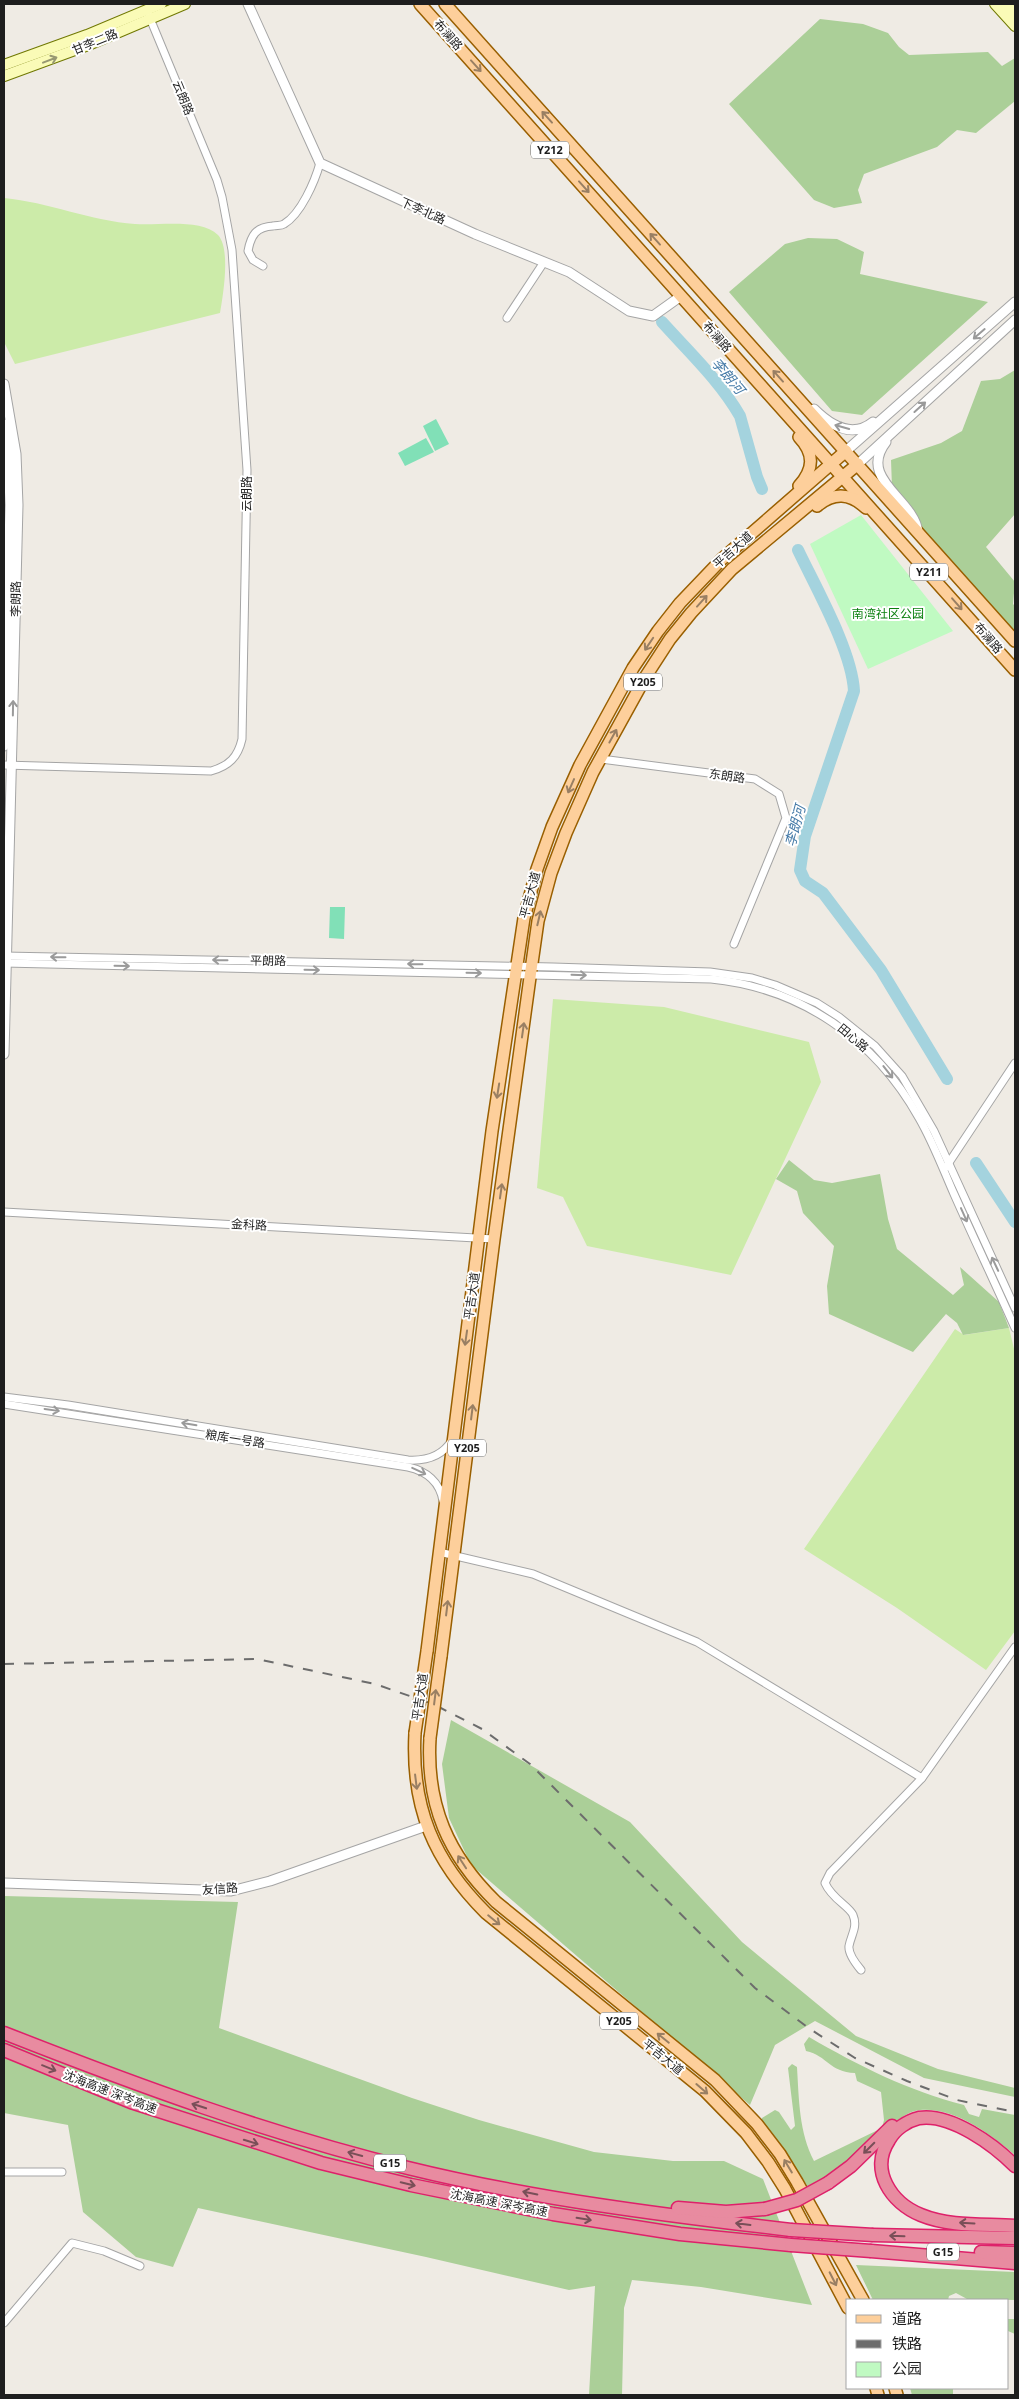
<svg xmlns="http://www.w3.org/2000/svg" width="1019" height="2399" viewBox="0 0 1019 2399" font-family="'Noto Sans','Noto Sans SC',sans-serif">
<rect width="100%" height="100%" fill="#efebe4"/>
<g fill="#cceba9">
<path d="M 4,198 C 48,202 91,221 135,224 C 158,226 201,218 218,235 C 231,249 223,295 220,313 L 15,364 L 4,342 Z"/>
<path d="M 553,999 L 664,1007 L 809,1042 L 821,1082 L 731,1275 L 587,1246 L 563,1197 L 537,1188 Z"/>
<path d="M 1009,1328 L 1015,1353 L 1015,1631 L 986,1670 L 897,1608 L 804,1549 L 955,1329 L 964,1335 Z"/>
</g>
<g fill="#abcf98">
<path d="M 820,19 L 863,24 L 888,33 L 899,47 L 909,55 L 988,52 L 1002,66 L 1015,58 L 1015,101 L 976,133 L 957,130 L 937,147 L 864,174 L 858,190 L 862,203 L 834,208 L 814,200 L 729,104 Z"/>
<path d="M 808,238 L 837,239 L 864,252 L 860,274 L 988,302 L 862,415 L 832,411 L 729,292 L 785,244 Z"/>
<path d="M 1015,370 L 1015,514 L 986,547 L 1015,582 L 1013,604 L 1015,606 L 1015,636 L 897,503 L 892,487 L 891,460 L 941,443 L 962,431 L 981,381 L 1000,379 Z"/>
<path d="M 789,1160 L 814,1180 L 832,1183 L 880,1174 L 888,1219 L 897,1249 L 953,1295 L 964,1285 L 960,1267 L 999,1302 L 1009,1328 L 963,1335 L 957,1323 L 946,1314 L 913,1352 L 829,1314 L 827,1286 L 834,1246 L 803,1213 L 797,1191 L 776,1179 Z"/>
<path d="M 451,1720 L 630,1822 L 742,1942 L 856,2036 L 938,2069 L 1015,2088 L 1015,2097 L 924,2078 L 815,2021 L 775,2045 L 750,2105 L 471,1865 L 449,1818 L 442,1764 Z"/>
<path d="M 4,1896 L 238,1902 L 219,2028 L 412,2098 L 479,2120 L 594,2152 L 673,2161 L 724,2161 L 763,2179 L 812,2305 L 701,2287 L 632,2280 L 624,2308 L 622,2395 L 589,2395 L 595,2286 L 569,2290 L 426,2257 L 198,2208 L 173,2267 L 136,2257 L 83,2212 L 68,2125 L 4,2113 Z"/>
<path d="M 809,2037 C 859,2066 909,2091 964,2105 L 969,2114 L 979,2117 L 982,2109 L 1015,2115 L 1015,2155 C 990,2134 955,2107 920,2110 C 909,2111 901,2118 892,2124 L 813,2195 L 782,2146 L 762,2121 L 762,2118 L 775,2110 L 779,2112 L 791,2130 L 795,2126 L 788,2068 L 792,2064 L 797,2067 C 799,2100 799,2132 814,2161 L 882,2128 L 884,2120 L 881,2092 L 857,2081 L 855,2073 C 829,2072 828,2056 806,2051 L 804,2044 Z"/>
<path d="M 856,2265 L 1015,2272 L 1015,2300 L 967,2299 L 956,2293 L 949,2296 L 948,2300 L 873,2300 Z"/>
<path d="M 1008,2319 L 1015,2319 L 1015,2334 L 1008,2331 Z"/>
<path d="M 910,2388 L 953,2388 L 953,2395 L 912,2395 Z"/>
</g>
<path fill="#c0fac2" d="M 861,515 L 953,631 L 868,669 L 810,544 Z"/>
<g fill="#81e0b7">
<path d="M 436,419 L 449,444 L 435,451 L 423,426 Z"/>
<path d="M 426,438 L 434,452 L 405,466 L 398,453 Z"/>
<path d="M 330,907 L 345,907 L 344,939 L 329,938 Z"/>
</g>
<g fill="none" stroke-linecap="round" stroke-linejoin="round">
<g stroke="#a4d3de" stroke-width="12">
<path d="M 662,322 C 689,352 720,381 740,416 L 757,477 L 762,489"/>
<path d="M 798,550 C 816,588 852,651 854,691 L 805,836 L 800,870 L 805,881 L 823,893 L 881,970 L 947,1079"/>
<path d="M 976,1163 L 1015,1222"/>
</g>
<defs>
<g id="minor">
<path d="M 263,266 L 253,260 L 248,251 C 251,235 256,227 273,226 C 277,225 281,226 284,224 C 301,214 315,181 320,163"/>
<path d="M 507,318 L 544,262"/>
<path d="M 601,759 L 755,779 L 779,794 L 786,818 L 734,944"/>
<path d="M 4,765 L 211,771 C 229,766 238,757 242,739 L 247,470 L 232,250 L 222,197 L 217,180 L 149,16"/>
<path d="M 4,956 L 553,967 L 710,972 L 752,978 L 775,985 L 817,1003 L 839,1017 L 875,1046 L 902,1076 L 934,1131 L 1015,1308"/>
<path d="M 4,963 L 711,979 C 801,988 875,1039 919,1118 C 933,1142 943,1169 954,1194 C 974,1239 995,1283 1015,1328"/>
<path d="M 946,1167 L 1015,1063"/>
<path d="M 4,1212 L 494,1239"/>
<path d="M 4,1397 L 68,1405 L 408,1460 C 426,1461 442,1457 452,1440"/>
<path d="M 4,1404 L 408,1467 C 426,1471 440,1482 443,1501"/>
<path d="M 439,1552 L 533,1574 L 697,1642 L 922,1778"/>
<path d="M 861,1970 C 856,1964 848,1954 849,1946 C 851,1935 858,1927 853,1915 C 849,1906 832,1899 825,1883 L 830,1873 L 922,1778 L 1015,1647"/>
<path d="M 4,2172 L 62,2172"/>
<path d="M 4,2323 L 72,2243 L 104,2251 L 140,2266"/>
</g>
<g id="tertiary">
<path d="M 248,4 L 320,163 L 475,234 L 569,272 L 629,311 L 653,316 L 681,296"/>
<path d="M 4,384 L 16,454 L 18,505 L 4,1054"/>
<path d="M 814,409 C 830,425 852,439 873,422"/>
<path d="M 4,424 L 8,452 L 10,505 L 4,746"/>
<path d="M 886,442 C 857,479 914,499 918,532"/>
<path d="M 846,451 L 1015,302"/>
<path d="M 858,464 L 1015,320"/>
<path d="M 4,1883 L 231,1891 L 270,1881 L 426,1826"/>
</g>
<g id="secondary">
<path d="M 995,4 L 1015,26"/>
<path d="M 1006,4 L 1015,14"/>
<path d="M 4,65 L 87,35 L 161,4"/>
<path d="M 4,76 L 91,44 L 185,4"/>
</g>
<g id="primary">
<path d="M 420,4 L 1015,670"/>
<path d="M 445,4 L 1015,641"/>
<path d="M 799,486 C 814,469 815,454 799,437"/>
<path d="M 817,506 C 834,492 850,493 866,508"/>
<path d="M 427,1651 L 492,1131 L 524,918 L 537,869 L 552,827 L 580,765 L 633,668 L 658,631 L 680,603 L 722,559 L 846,451"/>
<path d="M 441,1656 L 494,1239 L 531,970 L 538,921 L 551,873 L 566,833 L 593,772 L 646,676 L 670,639 L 691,613 L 732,569 L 858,464"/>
<path d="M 415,1733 C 411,1808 434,1861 486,1913 L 705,2091 L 746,2133 L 768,2162 L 785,2189 L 848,2308"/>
<path d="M 430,1738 C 426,1805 448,1855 496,1902 L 715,2080 L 757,2124 L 780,2154 L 797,2182 L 863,2300"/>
<path d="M 876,2388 L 878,2395"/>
<path d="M 895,2388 L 897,2395"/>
</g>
<g id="motorway">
<path d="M 4,2033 C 136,2085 269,2134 408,2168 C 534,2199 663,2215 791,2230"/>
<path d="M 4,2050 L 131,2102 L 321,2163 L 411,2185 L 553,2214 L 680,2234 L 791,2245"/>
<path d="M 1015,2166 C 994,2145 951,2113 919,2118 C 907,2121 895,2129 889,2140 C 869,2170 891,2203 921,2215 C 950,2227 984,2224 1015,2226"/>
<path d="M 828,2183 L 851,2166 L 892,2126"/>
<path d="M 678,2208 L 726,2212 L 765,2209"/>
<path d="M 873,2235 L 1015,2238"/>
<path d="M 871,2251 L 1015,2263"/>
<path d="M 981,2252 L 1015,2253"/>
</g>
</defs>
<use href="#minor" stroke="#a5a5a5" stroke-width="9"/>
<use href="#tertiary" stroke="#a5a5a5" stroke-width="11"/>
<use href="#secondary" stroke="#707803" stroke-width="12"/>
<use href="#primary" stroke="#995f00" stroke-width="14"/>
<use href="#motorway" stroke="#de216a" stroke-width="15"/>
<use href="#minor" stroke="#fff" stroke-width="7"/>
<use href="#tertiary" stroke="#fff" stroke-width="9"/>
<use href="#secondary" stroke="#fafbb7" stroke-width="10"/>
<use href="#primary" stroke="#fdcf9b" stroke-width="11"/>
<use href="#motorway" stroke="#e88ba0" stroke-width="12"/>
<path stroke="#6c6c6c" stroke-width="2" stroke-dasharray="10 10" stroke-linecap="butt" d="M 4,1664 L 257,1659 L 375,1684 L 433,1704 L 482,1729 L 530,1764 L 755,1988 L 810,2029 L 855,2058 L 907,2081 L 957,2100 L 1015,2112"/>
<defs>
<g id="primary-bridge">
<path d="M 415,1733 L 427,1651"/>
<path d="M 430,1738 L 441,1656"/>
</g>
<g id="motorway-bridge">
<path d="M 765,2209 L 797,2200 L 828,2183"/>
<path d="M 791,2230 L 873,2235"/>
<path d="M 791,2245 L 871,2251"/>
</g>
</defs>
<use href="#primary-bridge" stroke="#995f00" stroke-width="14" stroke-linecap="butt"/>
<use href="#motorway-bridge" stroke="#de216a" stroke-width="15" stroke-linecap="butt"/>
<use href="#primary-bridge" stroke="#fdcf9b" stroke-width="11"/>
<use href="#motorway-bridge" stroke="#e88ba0" stroke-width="12"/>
</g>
<defs><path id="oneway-shaft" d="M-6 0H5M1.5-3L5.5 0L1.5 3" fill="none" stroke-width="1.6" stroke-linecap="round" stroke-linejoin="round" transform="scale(1.25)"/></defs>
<use stroke="#979872" href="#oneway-shaft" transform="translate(50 60) rotate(-21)"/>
<g stroke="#997f63">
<use href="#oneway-shaft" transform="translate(476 66) rotate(48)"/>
<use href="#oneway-shaft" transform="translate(547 117) rotate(-132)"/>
<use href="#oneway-shaft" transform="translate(584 187) rotate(48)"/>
<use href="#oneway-shaft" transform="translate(655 239) rotate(-132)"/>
<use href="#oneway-shaft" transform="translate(778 376) rotate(-132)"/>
<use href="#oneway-shaft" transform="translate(702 601) rotate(-48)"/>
<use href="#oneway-shaft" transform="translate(957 604) rotate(49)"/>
<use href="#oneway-shaft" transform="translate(649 644) rotate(124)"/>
<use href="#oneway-shaft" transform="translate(613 736) rotate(-61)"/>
<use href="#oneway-shaft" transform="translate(571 786) rotate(114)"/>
<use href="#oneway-shaft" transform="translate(539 918) rotate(-77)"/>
<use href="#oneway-shaft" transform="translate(523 1030) rotate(-82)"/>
<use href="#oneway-shaft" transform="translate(498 1091) rotate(99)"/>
<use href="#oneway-shaft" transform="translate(501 1191) rotate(-82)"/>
<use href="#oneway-shaft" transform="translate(466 1338) rotate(98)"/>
<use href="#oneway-shaft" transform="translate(472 1412) rotate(-83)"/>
<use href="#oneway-shaft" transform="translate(447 1608) rotate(-83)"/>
<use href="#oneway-shaft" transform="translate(435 1697) rotate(-83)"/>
<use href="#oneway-shaft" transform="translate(416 1782) rotate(83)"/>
<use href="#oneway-shaft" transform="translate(462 1862) rotate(-123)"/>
<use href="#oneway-shaft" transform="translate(494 1920) rotate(39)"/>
<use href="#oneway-shaft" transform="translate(663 2038) rotate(-141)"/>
<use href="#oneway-shaft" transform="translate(702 2089) rotate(41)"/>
<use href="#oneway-shaft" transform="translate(788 2166) rotate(-121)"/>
<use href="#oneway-shaft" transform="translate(833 2279) rotate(63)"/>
</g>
<g stroke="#9a9a9a">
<use href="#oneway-shaft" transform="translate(979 334) rotate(139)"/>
<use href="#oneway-shaft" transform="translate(920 407) rotate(-42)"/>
<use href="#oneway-shaft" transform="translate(842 427) rotate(-164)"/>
<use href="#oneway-shaft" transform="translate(13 708) rotate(-89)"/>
<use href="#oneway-shaft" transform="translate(58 957) rotate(-179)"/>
<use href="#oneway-shaft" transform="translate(220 960) rotate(-179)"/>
<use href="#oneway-shaft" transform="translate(415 964) rotate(-179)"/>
<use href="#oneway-shaft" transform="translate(122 966) rotate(1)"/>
<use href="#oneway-shaft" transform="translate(312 970) rotate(1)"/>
<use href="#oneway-shaft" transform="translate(474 973) rotate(1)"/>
<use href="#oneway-shaft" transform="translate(579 975) rotate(2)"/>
<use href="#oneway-shaft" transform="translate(888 1072) rotate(52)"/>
<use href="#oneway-shaft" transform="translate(964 1215) rotate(66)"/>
<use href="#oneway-shaft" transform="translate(995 1264) rotate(-115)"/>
<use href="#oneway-shaft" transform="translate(52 1410) rotate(8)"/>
<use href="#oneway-shaft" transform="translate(189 1424) rotate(-171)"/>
<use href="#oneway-shaft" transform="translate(419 1471) rotate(25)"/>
</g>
<g stroke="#794f58">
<use href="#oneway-shaft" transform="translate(49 2068) rotate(22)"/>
<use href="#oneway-shaft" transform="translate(199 2106) rotate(-162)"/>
<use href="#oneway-shaft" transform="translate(251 2142) rotate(17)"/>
<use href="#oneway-shaft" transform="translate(869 2148) rotate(135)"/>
<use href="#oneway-shaft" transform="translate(355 2154) rotate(-165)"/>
<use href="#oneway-shaft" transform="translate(408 2184) rotate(13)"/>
<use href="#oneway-shaft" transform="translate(530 2193) rotate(-168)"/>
<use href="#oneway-shaft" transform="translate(584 2219) rotate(9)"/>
<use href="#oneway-shaft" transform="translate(967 2223) rotate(-177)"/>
<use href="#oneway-shaft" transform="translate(743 2224) rotate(-173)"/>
<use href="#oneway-shaft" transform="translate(897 2236) rotate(-178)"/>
</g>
<g text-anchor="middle" stroke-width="4" stroke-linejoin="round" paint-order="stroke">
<g fill="#fff" stroke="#626262" stroke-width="1">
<rect x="531" y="141.5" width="38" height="17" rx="4"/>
<rect x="910" y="563.5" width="38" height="17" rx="4"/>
<rect x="624" y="673.5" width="38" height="17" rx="4"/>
<rect x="448" y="1439.5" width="38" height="17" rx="4"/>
<rect x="600" y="2012.5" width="38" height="17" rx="4"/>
<rect x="374" y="2154.5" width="32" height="17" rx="4"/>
<rect x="927" y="2243.5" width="32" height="17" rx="4"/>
</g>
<g font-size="11" font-weight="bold" fill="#1e1e1e">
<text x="550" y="154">Y212</text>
<text x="929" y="576">Y211</text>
<text x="643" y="686">Y205</text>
<text x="467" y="1452">Y205</text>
<text x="619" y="2025">Y205</text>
<text x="390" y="2167">G15</text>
<text x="943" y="2256">G15</text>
</g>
<g font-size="12" fill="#1e1e1e" stroke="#fff">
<text transform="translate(448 35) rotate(48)" y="4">布澜路</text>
<text transform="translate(95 42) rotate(-22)" y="4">甘李二路</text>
<text transform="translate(183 98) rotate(68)" y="4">云朗路</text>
<text transform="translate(423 211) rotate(24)" y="4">下李北路</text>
<text transform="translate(717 337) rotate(48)" y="4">布澜路</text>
<text transform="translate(247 494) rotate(-90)" y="4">云朗路</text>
<text transform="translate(733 550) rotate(-42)" y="4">平吉大道</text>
<text transform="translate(16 599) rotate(-89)" y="4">李朗路</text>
<text transform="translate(988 638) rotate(49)" y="4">布澜路</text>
<text transform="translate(727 776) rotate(8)" y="4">东朗路</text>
<text transform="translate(530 895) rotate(-75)" y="4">平吉大道</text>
<text transform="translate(268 961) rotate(1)" y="4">平朗路</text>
<text transform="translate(853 1038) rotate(40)" y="4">田心路</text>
<text transform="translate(249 1225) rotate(3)" y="4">金科路</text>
<text transform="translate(472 1296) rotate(-82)" y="4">平吉大道</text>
<text transform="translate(235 1439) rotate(9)" y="4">粮库一号路</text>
<text transform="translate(420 1697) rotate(-82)" y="4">平吉大道</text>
<text transform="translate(220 1889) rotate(-4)" y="4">友信路</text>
<text transform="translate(663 2057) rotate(39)" y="4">平吉大道</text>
<text transform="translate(110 2092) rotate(21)" y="4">沈海高速 深岑高速</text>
<text transform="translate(499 2203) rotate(11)" y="4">沈海高速 深岑高速</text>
</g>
<g font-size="12" fill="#0a7f0e" stroke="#fff">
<text x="888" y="618">南湾社区公园</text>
</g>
<g font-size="14" font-style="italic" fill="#467ba8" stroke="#fff">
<text transform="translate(728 376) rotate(50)" y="5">李朗河</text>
<text transform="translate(795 826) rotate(-75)" y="5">李朗河</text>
</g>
</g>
<rect width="1019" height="2399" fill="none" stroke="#1e1e1e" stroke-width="10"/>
<rect x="846" y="2299" width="162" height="90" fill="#ffffff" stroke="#a5a5a5"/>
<rect x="856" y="2315" width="25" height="8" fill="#fdcf9b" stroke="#a5a5a5"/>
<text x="892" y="2324" font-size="15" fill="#1e1e1e">道路</text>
<rect x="856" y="2340" width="25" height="8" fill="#6c6c6c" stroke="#a5a5a5"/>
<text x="892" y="2349" font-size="15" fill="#1e1e1e">铁路</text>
<rect x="856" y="2362" width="25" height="15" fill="#c0fac2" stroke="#a5a5a5"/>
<text x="892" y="2374" font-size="15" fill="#1e1e1e">公园</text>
</svg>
